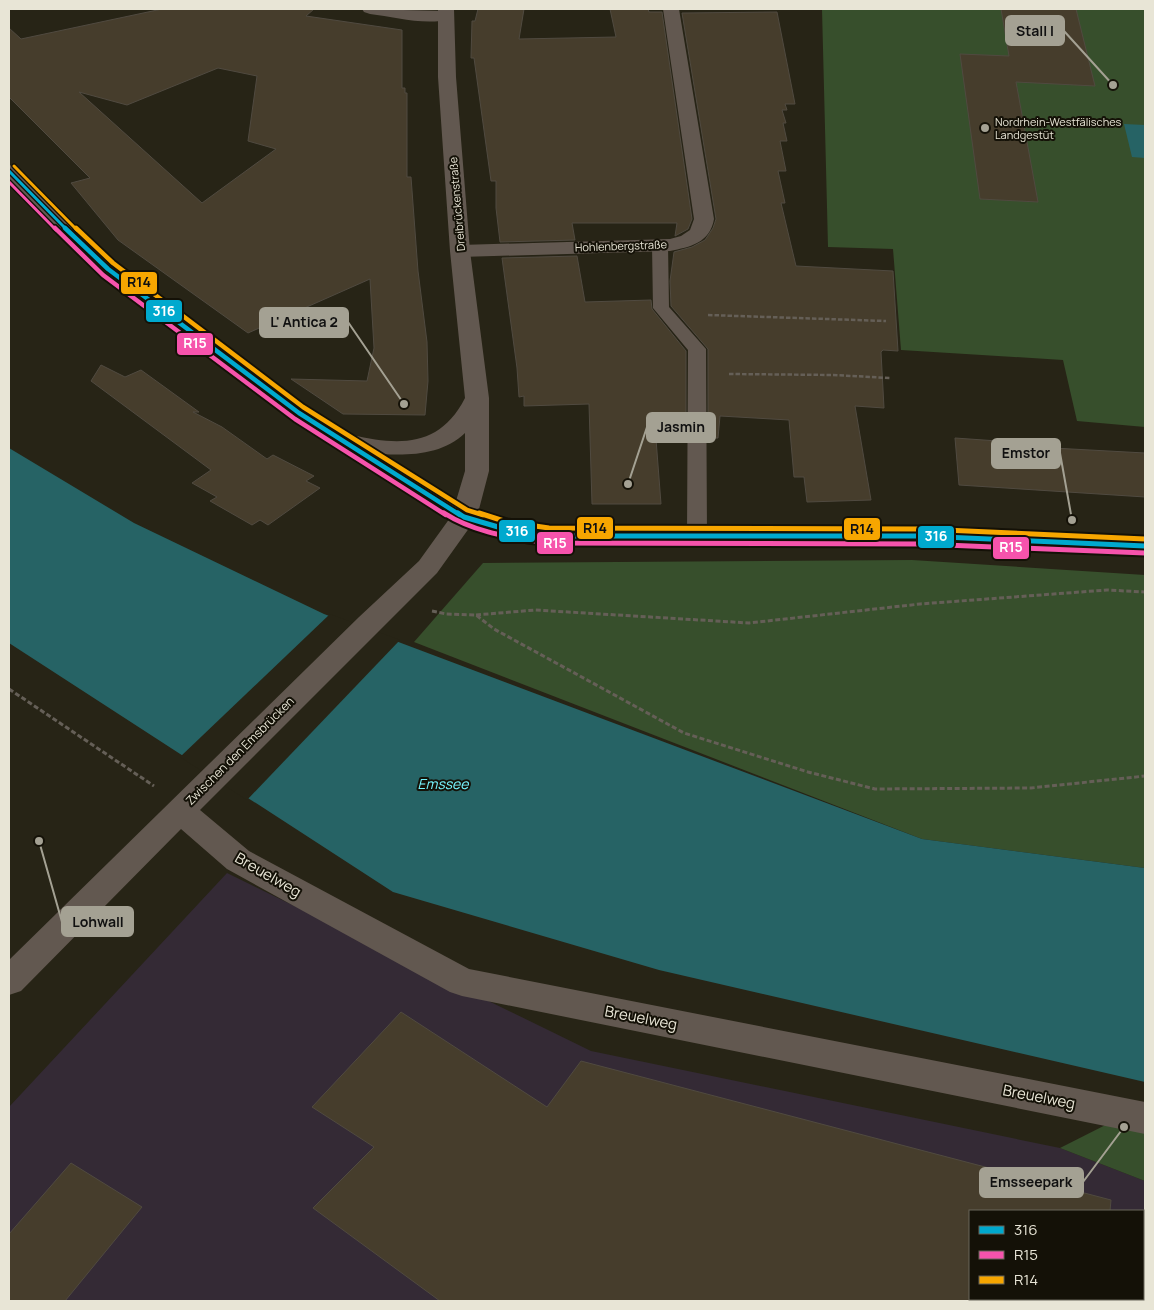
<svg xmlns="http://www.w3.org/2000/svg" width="1154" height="1310" viewBox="0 0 1154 1310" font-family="Manrope,sans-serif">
<rect width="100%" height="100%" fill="#272416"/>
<path fill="#342a35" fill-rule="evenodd" d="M 227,873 L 591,1051 L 1060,1148 L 1145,1181 L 1145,1301 L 9,1301 L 9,1107 ZM 970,1211 L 1143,1211 L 1143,1299 L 970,1299 Z"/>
<g fill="#374f2c">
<path d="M 822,9 L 1145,9 L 1145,427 L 1077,421 L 1063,360 L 901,350 L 893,249 L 828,247 Z"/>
<path d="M 912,560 L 1145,575 L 1145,868 L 922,839 L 414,642 L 483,563 Z"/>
<path d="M 1145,1105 L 1145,1181 L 1060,1148 Z"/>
</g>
<g fill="#266365">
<path d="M 1124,124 L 1145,125 L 1145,158 L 1132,157 Z"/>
<path d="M 9,448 L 134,523 L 324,614 L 922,839 L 1145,868 L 1145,1082 L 659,970 L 393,892 L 9,643 Z"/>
</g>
<path fill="#272416" d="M 330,614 L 400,640 L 247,800 L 180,757 Z"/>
<g fill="#463d2c" stroke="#504a40" fill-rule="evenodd">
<path d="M 162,9 L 314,9 L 306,16 L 402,30 L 402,88 L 405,88 L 405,93 L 407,93 L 407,177 L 411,177 L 418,271 L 427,342 L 428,381 L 425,415 L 343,414 L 291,379 L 367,381 L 374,348 L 370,279 L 248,333 L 118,240 L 71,183 L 90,178 L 9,97 L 9,28 L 21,39 ZM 218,68 L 257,76 L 248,141 L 276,149 L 202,203 L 79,92 L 127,105 Z"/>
<path d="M 478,9 L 524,9 L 519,39 L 616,37 L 610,9 L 648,9 L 649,12 L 662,12 L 692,219 L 688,229 L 675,236 L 677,223 L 572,223 L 575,240 L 500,242 L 496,208 L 496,181 L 491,181 L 474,58 L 471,58 L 472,21 L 475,21 Z"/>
<path d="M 1001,9 L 1076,9 L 1095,86 L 1016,82 L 1038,202 L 980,199 L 960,54 L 1009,56 Z"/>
<path d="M 777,12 L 795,104 L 785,104 L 787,110 L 782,110 L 786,123 L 783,123 L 787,141 L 780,141 L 786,171 L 778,171 L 785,203 L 781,203 L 796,266 L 893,271 L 898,351 L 883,350 L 881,352 L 884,408 L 855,406 L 871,500 L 807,502 L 804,477 L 794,477 L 789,420 L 720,416 L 718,438 L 708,438 L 708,349 L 671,306 L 670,281 L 674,252 L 692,247 L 705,240 L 713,228 L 716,219 L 682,13 Z"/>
<path d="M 577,256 L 585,302 L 651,300 L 652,309 L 686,351 L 686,439 L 656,439 L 661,504 L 592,504 L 589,404 L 524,406 L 524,396 L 519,397 L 517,368 L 502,258 Z"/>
<path d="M 101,365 L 125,377 L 141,370 L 199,412 L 193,412 L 222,427 L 267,459 L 273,455 L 314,476 L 306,481 L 320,488 L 268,525 L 260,520 L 252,525 L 210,501 L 217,497 L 192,483 L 211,470 L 91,381 Z"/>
<path d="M 955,438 L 1012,442 L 1012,439 L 1052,442 L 1053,448 L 1145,453 L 1145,497 L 959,485 Z"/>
<path d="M 401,1012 L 547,1107 L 581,1061 L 1111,1200 L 1110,1211 L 970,1211 L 970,1301 L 440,1301 L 313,1208 L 374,1147 L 312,1107 Z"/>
<path d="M 71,1163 L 142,1207 L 65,1301 L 9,1301 L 9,1234 Z"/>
</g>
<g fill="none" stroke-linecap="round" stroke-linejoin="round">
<g stroke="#655f57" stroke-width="2.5" stroke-dasharray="4.5 2" stroke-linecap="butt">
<path d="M 708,315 L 886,321"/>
<path d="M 729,374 L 833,375 L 890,378"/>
</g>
<g stroke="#655f57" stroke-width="3" stroke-dasharray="5 2.5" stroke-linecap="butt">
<path d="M 432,611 L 446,614 L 476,615 L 494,629 L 684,733 L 808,772 L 875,789 L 1031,788 L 1145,776"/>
<path d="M 476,615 L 535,610 L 749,623 L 920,604 L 1107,590 L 1145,592"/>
<path d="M 9,689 L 154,786"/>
</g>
<path fill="#625850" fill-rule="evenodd" d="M 660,240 L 666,242 L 668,245 L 669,307 L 706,349 L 707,535 L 704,539 L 697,541 L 690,539 L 687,535 L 688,350 L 653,308 L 652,245 L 654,242 Z"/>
<g fill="#625850" fill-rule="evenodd">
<path d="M 362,9 L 445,11 L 451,13 L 453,16 L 451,19 C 425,26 395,17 370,14 L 364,12 Z"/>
<path d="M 663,9 L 679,9 L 714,219 C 710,243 690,247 670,251 L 460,257 L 453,255 L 450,251 L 453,247 L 460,245 L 670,239 L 681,236 L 690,230 L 694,219 Z"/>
<path d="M 464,509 L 473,511 L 477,517 L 437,573 L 200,810 L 249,851 L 469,969 L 1145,1102 L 1145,1134 L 462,996 L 450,992 L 227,869 L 181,829 L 21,991 L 9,995 L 9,960 L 359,617 L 419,561 L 455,511 Z"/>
</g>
<path fill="#625850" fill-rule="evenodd" d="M 438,9 L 454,9 L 456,77 L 470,251 L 489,398 L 489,471 L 478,513 L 507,521 L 548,528 L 921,528 L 1145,538 L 1145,554 L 921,544 L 772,543 L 548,544 L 505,537 L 455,523 L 291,418 L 101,273 L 9,182 L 9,165 L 16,167 C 48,200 80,235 116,265 C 165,306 219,342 270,380 C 291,396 311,410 332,424 C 338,427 345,434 352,435 C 400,446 440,447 465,398 L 450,251 L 438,77 ZM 465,433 L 465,471 L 456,501 L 382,454 C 410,456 444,454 465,433 Z"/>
<defs>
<path id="bus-1-far2" d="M 9,171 L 67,230"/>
<path id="bus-1-far1" d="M 65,228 L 108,269 L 299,413 L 460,515"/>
<path id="bus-1" d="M 458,513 L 464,517 L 505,529 L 548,536 L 921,536 L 1145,546"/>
<path id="bus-2-far2" d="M 9,182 L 56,230"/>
<path id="bus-2-far1" d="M 55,228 L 103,275 L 295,419 L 446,515"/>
<path id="bus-2" d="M 444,513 C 475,533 511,537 547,543 L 921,544 L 1145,553"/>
<path id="bus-3-far2" d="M 14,166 L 77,230"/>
<path id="bus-3-far1" d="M 76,228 L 113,263 L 303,407 L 467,510 L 483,515"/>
<path id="bus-3" d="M 479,513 L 507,522 L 549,528 L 922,529 L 1145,539"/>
</defs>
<use href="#bus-1-far2" stroke="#141107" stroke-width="5.5"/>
<use href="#bus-1-far1" stroke="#141107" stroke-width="8"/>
<use href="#bus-1" stroke="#141107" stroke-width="9"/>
<use href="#bus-2-far2" stroke="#141107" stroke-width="5.5"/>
<use href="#bus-2-far1" stroke="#141107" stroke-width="8"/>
<use href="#bus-2" stroke="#141107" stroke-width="9"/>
<use href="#bus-3-far2" stroke="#141107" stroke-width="5.5"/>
<use href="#bus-3-far1" stroke="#141107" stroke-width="8"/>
<use href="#bus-3" stroke="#141107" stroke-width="9"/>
<use href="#bus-1-far2" stroke="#00a9ce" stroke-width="3"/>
<use href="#bus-1-far1" stroke="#00a9ce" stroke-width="4.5"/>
<use href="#bus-1" stroke="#00a9ce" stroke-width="5"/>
<use href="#bus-2-far2" stroke="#f653ac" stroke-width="3"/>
<use href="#bus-2-far1" stroke="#f653ac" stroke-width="4.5"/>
<use href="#bus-2" stroke="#f653ac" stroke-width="5"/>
<use href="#bus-3-far2" stroke="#f7a600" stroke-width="3"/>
<use href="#bus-3-far1" stroke="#f7a600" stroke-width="4.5"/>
<use href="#bus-3" stroke="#f7a600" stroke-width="5"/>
</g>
<circle fill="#a4a193" stroke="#141107" stroke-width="2" cx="985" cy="128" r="5"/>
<g text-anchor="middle" stroke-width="4" stroke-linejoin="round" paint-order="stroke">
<g font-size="11" fill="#e8e5d6" stroke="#141107" text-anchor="start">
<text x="995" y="126">Nordrhein-Westfälisches<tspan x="995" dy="13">Landgestüt</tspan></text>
</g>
<g font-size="11" fill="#e8e5d6" stroke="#141107">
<text transform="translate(457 204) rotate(-95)" y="4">Dreibrückenstraße</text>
<text transform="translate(621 246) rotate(-2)" y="4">Hohlenbergstraße</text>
</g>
<g font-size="12" fill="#e8e5d6" stroke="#141107">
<text transform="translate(240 751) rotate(-45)" y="4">Zwischen den Emsbrücken</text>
</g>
<g font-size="14" font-style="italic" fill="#76f5fe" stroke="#141107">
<text x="443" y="789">Emssee</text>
</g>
<g font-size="15" fill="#e8e5d6" stroke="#141107">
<text transform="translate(268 875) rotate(30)" y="5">Breuelweg</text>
<text transform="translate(641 1018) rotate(11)" y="5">Breuelweg</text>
<text transform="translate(1039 1097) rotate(11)" y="5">Breuelweg</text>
</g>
</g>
<path fill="none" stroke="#a4a193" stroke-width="2" d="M1113 85L1064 31M404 404L348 322M628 484L647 427M1072 520L1060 453M39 841L62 922M1124 1127L1083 1182"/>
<g fill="#a4a193" stroke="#141107" stroke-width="2">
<circle cx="1113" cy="85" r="5"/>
<circle cx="404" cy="404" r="5"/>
<circle cx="628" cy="484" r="5"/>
<circle cx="1072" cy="520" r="5"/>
<circle cx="39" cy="841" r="5"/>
<circle cx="1124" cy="1127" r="5"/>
</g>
<g fill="#a4a193" stroke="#a4a193" stroke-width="2">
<rect x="1006" y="16" width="58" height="29" rx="5"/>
<rect x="260" y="308" width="88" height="29" rx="5"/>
<rect x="647" y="413" width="68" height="29" rx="5"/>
<rect x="992" y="439" width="68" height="29" rx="5"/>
<rect x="62" y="907" width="71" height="29" rx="5"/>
<rect x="980" y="1168" width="103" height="29" rx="5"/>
</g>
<g font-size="14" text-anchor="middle" font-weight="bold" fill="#111">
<text x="1035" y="36">Stall I</text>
<text x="304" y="327">L' Antica 2</text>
<text x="681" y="432">Jasmin</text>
<text x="1026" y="458">Emstor</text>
<text x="98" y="927">Lohwall</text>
<text x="1031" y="1187">Emsseepark</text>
</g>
<g stroke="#141107" stroke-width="2">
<rect x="120" y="271" width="38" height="24" rx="5" fill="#f7a600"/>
<rect x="145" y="299" width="38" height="24" rx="5" fill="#00a9ce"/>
<rect x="176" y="332" width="38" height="24" rx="5" fill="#f653ac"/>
<rect x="576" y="516" width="38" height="24" rx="5" fill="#f7a600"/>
<rect x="843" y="517" width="38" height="24" rx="5" fill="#f7a600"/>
<rect x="498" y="519" width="38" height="24" rx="5" fill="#00a9ce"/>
<rect x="917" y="525" width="38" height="24" rx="5" fill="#00a9ce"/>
<rect x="536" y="531" width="38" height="24" rx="5" fill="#f653ac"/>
<rect x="992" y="536" width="38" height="24" rx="5" fill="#f653ac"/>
</g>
<g font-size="14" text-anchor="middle" font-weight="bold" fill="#fff">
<text x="164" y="316">316</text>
<text x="195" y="348">R15</text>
<text x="517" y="536">316</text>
<text x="936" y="541">316</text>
<text x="555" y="548">R15</text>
<text x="1011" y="552">R15</text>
</g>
<g font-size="14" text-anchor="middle" font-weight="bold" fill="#111">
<text x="139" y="287">R14</text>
<text x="595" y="533">R14</text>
<text x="862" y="534">R14</text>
</g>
<rect width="1154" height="1310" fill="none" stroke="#e8e5d6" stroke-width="20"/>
<rect x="969" y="1210" width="175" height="90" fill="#141107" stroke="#69665a"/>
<rect x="979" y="1226" width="25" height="8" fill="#00a9ce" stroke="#69665a"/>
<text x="1014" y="1235" font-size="15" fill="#e8e5d6">316</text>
<rect x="979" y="1251" width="25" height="8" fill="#f653ac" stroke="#69665a"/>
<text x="1014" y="1260" font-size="15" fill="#e8e5d6">R15</text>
<rect x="979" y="1276" width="25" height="8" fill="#f7a600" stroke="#69665a"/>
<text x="1014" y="1285" font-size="15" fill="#e8e5d6">R14</text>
</svg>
